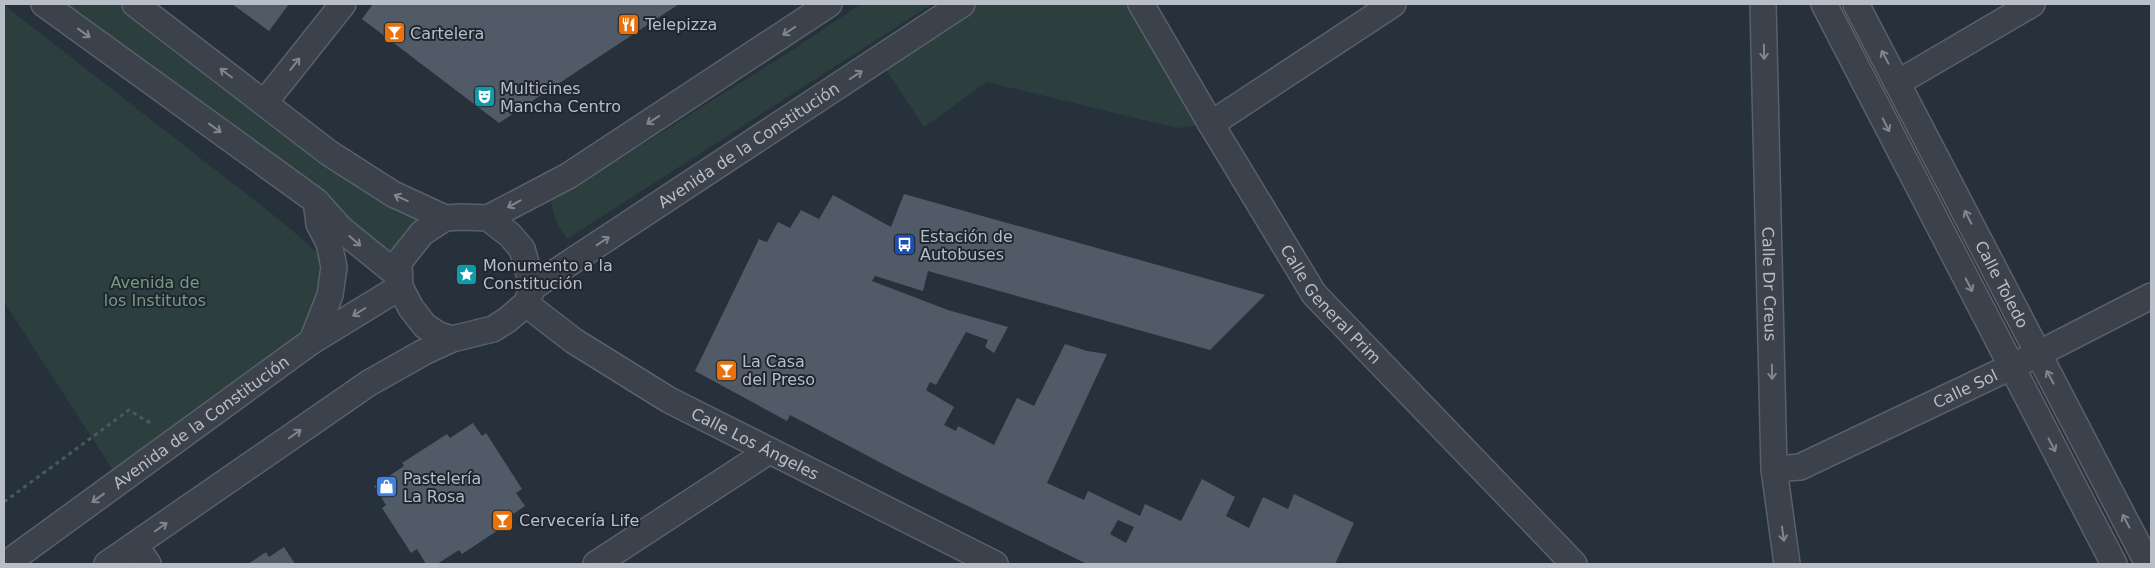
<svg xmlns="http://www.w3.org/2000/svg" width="2155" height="568" viewBox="0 0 2155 568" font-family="'DejaVu Sans',sans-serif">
<rect width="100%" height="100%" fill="#27313b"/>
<g fill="#2c3f3e">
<path d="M 44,4 L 135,4 L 445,218 L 399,262 Z"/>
<path d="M 861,4 L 932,4 L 567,239 L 556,221 L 551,202 L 791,51 Z"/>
<path d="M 962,4 L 1141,4 L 1211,124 L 1177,128 L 987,82 L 924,127 L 879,59 Z"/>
<path d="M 4,5 L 281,221 L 334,267 L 312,341 L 120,481 L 4,302 Z"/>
</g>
<g fill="#505b67" fill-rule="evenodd">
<path d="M 232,4 L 289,4 L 269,31 Z"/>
<path d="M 373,4 L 679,4 L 499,123 L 362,19 Z"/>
<path d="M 904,194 L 1265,295 L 1210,350 L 928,271 L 923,291 L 875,276 L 872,281 L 948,310 L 1008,327 L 994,353 L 985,347 L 988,340 L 966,332 L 936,385 L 930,382 L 926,390 L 954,407 L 944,425 L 956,431 L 958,426 L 994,445 L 1017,398 L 1034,406 L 1065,344 L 1087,351 L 1107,354 L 1047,483 L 1084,500 L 1088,491 L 1140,516 L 1145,504 L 1181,521 L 1202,479 L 1235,497 L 1226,516 L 1249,528 L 1263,497 L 1288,509 L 1294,494 L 1354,523 L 1335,564 L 1087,564 L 904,475 L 790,415 L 787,421 L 695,371 L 759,239 L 767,242 L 778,222 L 790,228 L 801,210 L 819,219 L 833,195 L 891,227 ZM 1118,520 L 1134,527 L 1126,543 L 1110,534 Z"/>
<path d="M 473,423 L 482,436 L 486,433 L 522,489 L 516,493 L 525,506 L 503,521 L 506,525 L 462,554 L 459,550 L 437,564 L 426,564 L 417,549 L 411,553 L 382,508 L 386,505 L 374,486 L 404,466 L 402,463 L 447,434 L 450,438 Z"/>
<path d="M 284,547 L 295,564 L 248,564 L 266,552 L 269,557 Z"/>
</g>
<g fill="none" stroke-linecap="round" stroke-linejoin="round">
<defs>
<g id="street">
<path d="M 44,4 L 316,201 L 341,229 L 399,276"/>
<path d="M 135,4 L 329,153 L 393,194 L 445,218"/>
<path id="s1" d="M 1141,4 L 1211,124 L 1314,294 L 1574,564"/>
<path id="s2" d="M 1763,4 L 1774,469 L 1787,564"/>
<path d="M 1824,4 L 2114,564"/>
<path id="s3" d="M 1856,4 L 2148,564"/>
<path d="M 1899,82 L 2032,4"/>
<path d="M 265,102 L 343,4"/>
<path d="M 1211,124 L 1393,4"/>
<path d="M 463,217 L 488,218 L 510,235 L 522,249 L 533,287 L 526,304 L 507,320 L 493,329 L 452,339 L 439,335 L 425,326 L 411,308 L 400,287 L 399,262 L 422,233 L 445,218 Z"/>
<path d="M 488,218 L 568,176 L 829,4"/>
<path id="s4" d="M 533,287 L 962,4"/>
<path id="s5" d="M 526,304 L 574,341 L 669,400 L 995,564"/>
<path d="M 312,341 L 330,295 L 334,267 L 329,243 L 319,224 L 317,208"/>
<path id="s6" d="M 1774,469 L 1800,467 L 2038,354 L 2151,296"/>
<path d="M 135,545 L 148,564"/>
<path id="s7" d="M 6,564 L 312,341 L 400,287"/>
<path d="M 107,564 L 369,383 L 424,352 L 452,339"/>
<path d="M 596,564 L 769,451"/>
</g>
</defs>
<use href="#street" stroke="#59606a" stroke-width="28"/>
<path stroke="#495a5c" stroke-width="3" stroke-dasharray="4 4" stroke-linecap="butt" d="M 4,502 L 129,410 L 148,422 L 152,421"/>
<use href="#street" stroke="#3b424c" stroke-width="25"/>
</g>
<defs><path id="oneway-shaft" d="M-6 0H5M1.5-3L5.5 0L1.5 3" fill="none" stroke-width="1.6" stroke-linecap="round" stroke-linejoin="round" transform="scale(1.25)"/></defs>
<g stroke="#7f8690">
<use href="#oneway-shaft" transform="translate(789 31) rotate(147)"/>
<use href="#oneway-shaft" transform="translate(84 33) rotate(36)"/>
<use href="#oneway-shaft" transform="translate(1764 52) rotate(89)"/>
<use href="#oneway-shaft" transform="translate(1885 57) rotate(-118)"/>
<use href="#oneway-shaft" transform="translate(295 64) rotate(-52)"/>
<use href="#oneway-shaft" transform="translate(226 73) rotate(-143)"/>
<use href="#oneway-shaft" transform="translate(856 75) rotate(-33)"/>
<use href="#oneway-shaft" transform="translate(653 120) rotate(147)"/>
<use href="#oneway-shaft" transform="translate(1886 125) rotate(63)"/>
<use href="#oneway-shaft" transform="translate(215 128) rotate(36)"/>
<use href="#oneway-shaft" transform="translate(401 198) rotate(-155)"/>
<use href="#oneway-shaft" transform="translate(514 204) rotate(151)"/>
<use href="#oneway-shaft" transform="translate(1968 217) rotate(-117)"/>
<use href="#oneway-shaft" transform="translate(355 241) rotate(41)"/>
<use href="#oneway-shaft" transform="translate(603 241) rotate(-33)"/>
<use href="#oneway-shaft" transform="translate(1969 285) rotate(63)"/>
<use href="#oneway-shaft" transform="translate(359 312) rotate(148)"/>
<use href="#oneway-shaft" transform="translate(1772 372) rotate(89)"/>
<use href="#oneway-shaft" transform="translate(2050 377) rotate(-118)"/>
<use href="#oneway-shaft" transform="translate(295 434) rotate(-35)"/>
<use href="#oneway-shaft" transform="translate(2052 445) rotate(62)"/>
<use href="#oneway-shaft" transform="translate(98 498) rotate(144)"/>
<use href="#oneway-shaft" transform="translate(2126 521) rotate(-118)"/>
<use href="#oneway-shaft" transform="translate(161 527) rotate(-35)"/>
<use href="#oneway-shaft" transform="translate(1783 534) rotate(82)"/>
</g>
<defs>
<symbol id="restaurant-square" viewBox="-11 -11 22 22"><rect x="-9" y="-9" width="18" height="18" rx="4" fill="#e8710a" stroke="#202731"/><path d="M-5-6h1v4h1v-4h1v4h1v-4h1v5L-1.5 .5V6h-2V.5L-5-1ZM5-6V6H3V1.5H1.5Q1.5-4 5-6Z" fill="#fff"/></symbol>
<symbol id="bar-square" viewBox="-11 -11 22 22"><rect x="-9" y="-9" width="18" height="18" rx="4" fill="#e8710a" stroke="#202731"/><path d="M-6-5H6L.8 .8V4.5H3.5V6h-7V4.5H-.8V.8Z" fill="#fff"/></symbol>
<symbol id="theatre-square" viewBox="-11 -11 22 22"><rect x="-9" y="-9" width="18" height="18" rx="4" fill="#0f9aa8" stroke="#202731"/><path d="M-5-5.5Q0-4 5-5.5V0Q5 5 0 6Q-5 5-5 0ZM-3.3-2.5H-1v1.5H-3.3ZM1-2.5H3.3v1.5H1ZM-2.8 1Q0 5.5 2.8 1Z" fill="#fff"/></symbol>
<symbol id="bus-square" viewBox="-11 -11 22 22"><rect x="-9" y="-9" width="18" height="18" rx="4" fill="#1a4fb4" stroke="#202731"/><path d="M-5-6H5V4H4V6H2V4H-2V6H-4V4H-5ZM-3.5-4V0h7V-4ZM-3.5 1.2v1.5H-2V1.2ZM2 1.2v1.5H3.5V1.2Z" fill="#fff"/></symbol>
<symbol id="sight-square" viewBox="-11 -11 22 22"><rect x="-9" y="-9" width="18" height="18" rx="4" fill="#0f9aa8" stroke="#202731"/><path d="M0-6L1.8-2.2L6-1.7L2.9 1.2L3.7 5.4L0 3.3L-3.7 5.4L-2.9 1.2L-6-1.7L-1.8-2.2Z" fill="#fff"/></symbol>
<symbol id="shop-square" viewBox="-11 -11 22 22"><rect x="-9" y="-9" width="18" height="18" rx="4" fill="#3f7fe0" stroke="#202731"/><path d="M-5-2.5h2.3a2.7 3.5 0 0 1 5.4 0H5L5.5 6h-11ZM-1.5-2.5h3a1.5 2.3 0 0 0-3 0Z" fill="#fff"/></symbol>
</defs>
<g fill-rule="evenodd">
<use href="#restaurant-square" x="616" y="12" width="25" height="25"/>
<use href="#bar-square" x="382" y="20" width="25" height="25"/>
<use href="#theatre-square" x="472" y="84" width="25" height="25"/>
<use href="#bus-square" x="892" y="232" width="25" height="25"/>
<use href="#sight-square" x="454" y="262" width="25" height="25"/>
<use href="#bar-square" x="714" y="358" width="25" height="25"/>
<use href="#shop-square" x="374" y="474" width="25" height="25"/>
<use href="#bar-square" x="490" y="508" width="25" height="25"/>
</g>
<g text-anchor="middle" stroke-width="4" stroke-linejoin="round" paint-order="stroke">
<g font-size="16" fill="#b7bec7" stroke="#202731" text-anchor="start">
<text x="645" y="30">Telepizza</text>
<text x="410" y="39">Cartelera</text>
<text x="500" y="94">Multicines<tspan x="500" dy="18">Mancha Centro</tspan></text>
<text x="920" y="242">Estación de<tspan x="920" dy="18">Autobuses</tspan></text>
<text x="483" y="271">Monumento a la<tspan x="483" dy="18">Constitución</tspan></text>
<text x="742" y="367">La Casa<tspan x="742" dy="18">del Preso</tspan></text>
<text x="403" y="484">Pastelería<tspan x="403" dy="18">La Rosa</tspan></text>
<text x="519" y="526">Cervecería Life</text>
</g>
<g font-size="16" fill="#b7bec7" stroke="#202731">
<text dy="6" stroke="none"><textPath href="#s4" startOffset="258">Avenida de la Constitución</textPath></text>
<text dy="6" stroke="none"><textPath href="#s2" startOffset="280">Calle Dr Creus</textPath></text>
<text dy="6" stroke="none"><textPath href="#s3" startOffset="316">Calle Toledo</textPath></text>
<text dy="6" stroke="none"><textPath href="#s1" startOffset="356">Calle General Prim</textPath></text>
<text dy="6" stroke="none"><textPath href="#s6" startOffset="209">Calle Sol</textPath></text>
<text dy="6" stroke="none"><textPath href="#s7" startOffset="241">Avenida de la Constitución</textPath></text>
<text dy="6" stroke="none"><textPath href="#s5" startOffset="269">Calle Los Ángeles</textPath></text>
</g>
<g font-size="16" fill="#779a7e" stroke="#202731">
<text x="155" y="288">Avenida de<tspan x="155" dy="18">los Institutos</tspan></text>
</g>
</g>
<rect width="2155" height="568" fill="none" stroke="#b7bec7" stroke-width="10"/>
</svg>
